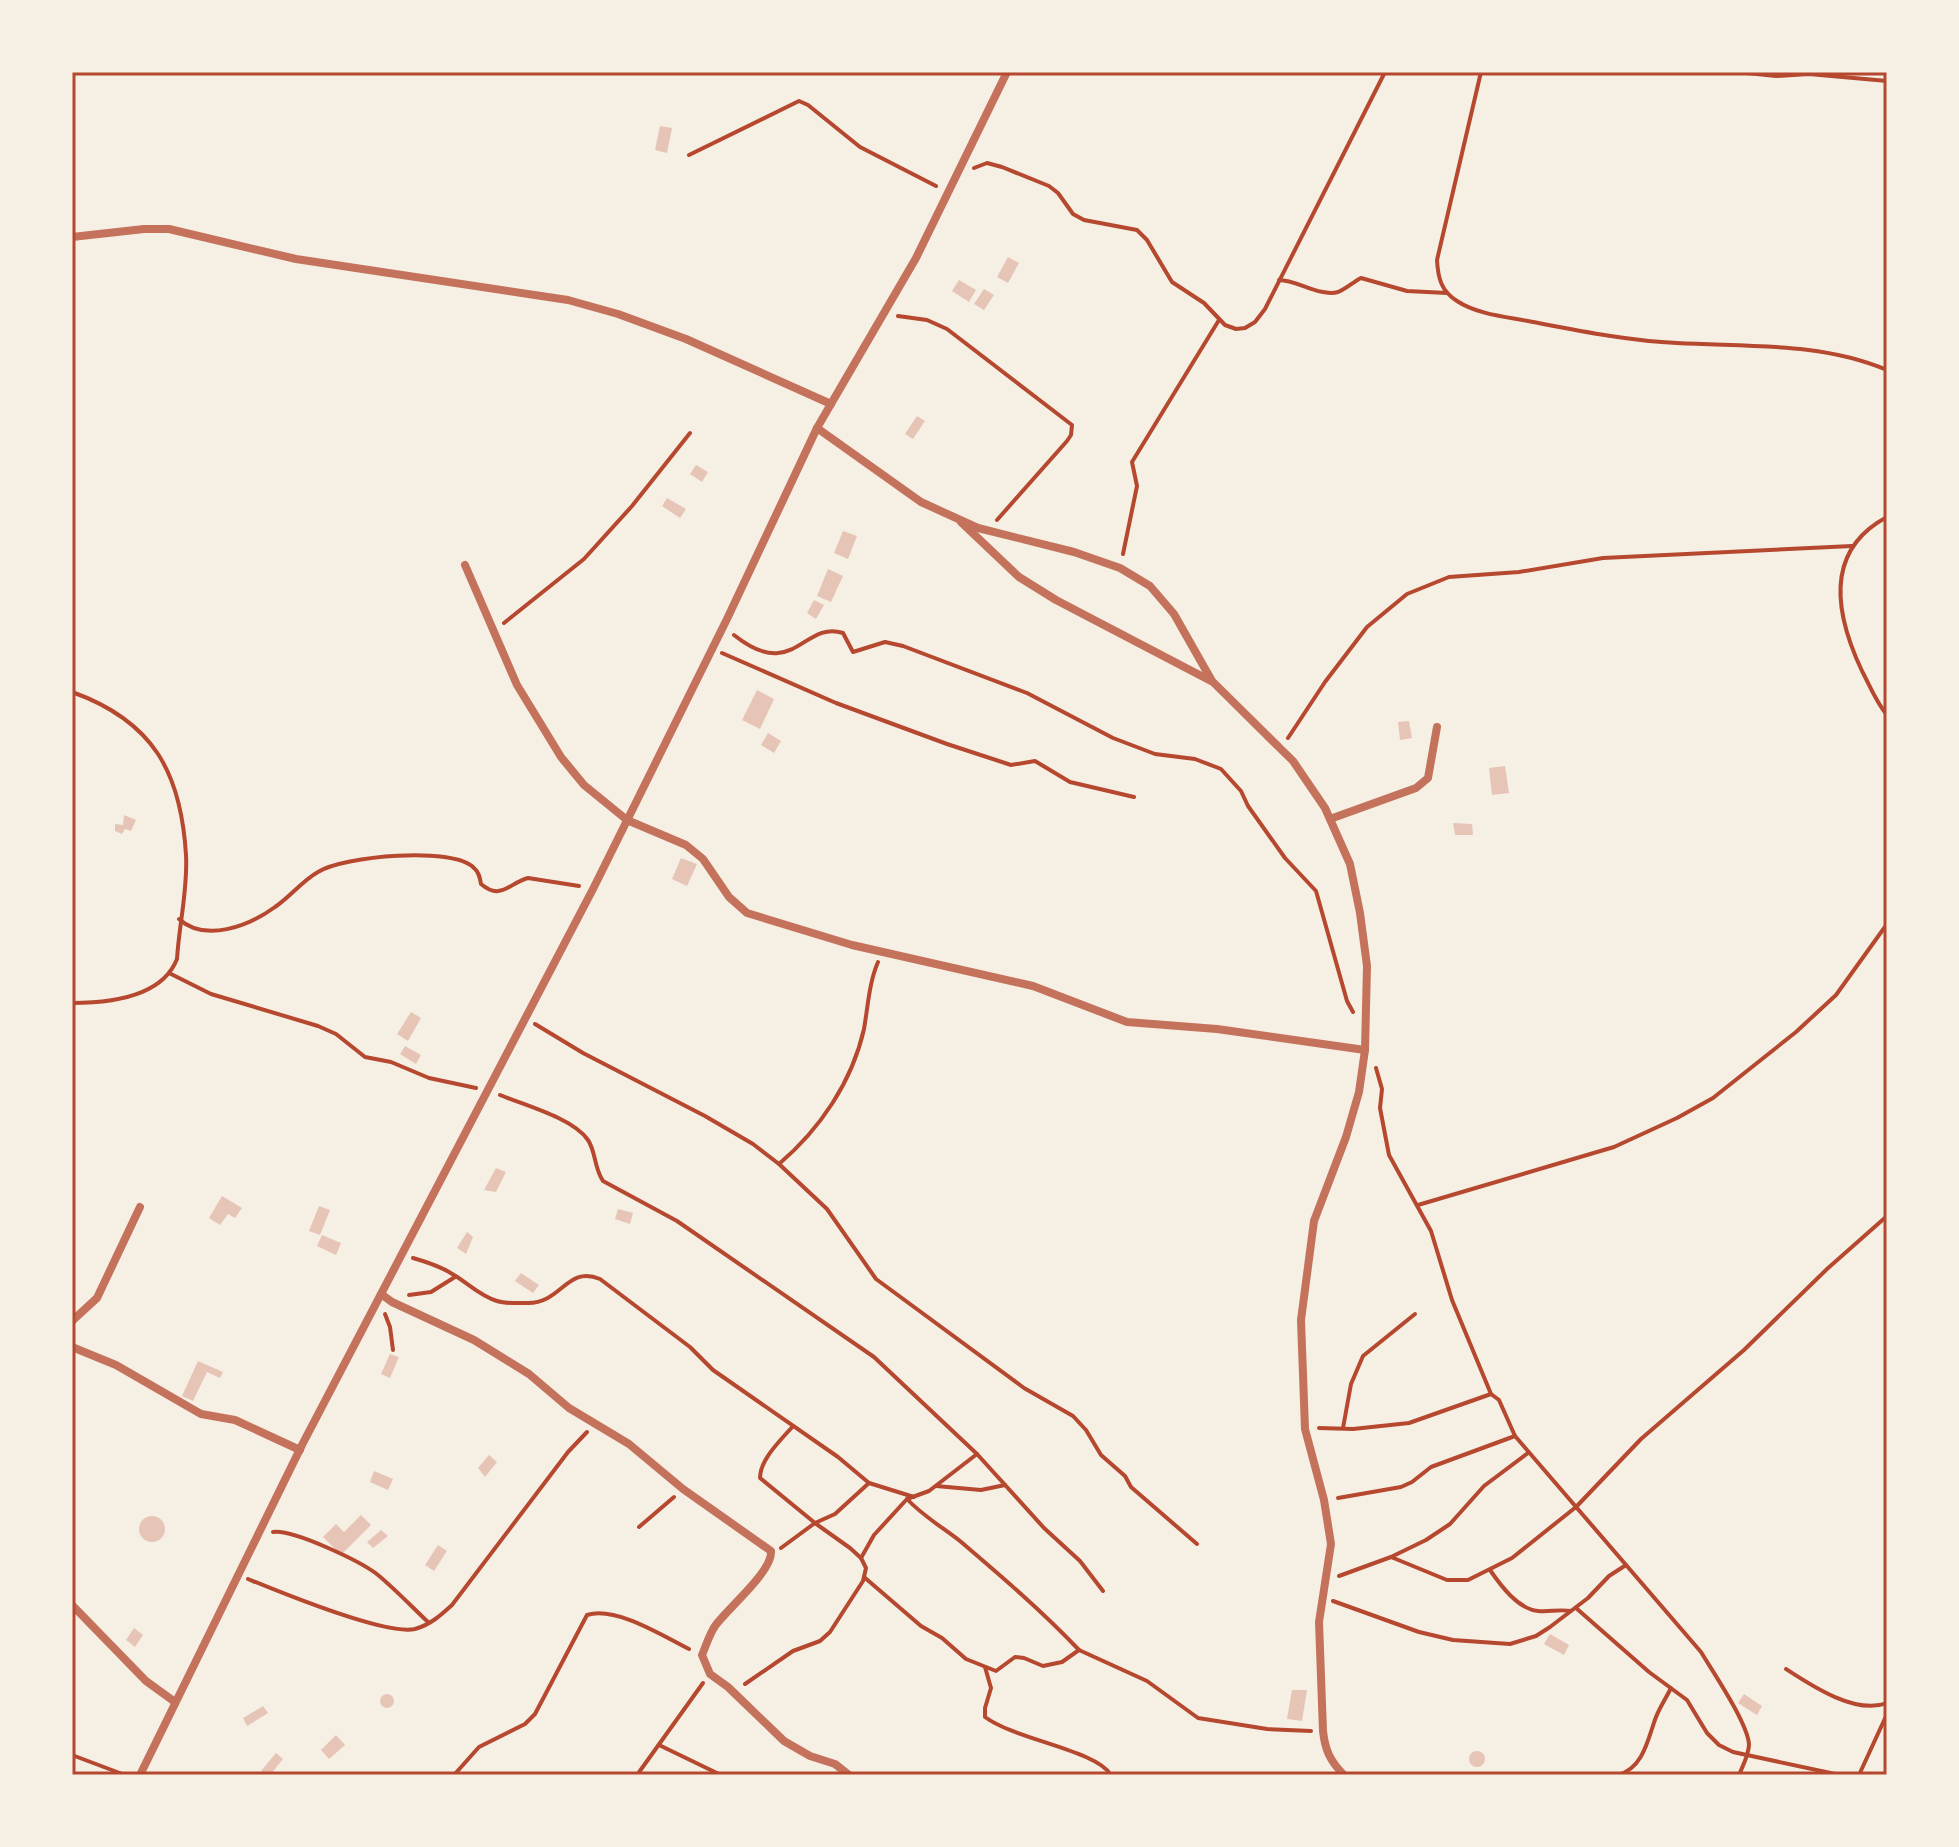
<svg xmlns="http://www.w3.org/2000/svg" width="1959" height="1847" viewBox="0 0 1959 1847" font-family="'Roboto Condensed',sans-serif">
<rect width="100%" height="100%" fill="#f6efe4"/>
<g fill="#e6c5b7">
<path d="M 660,126 L 672,128 L 667,153 L 655,150 Z"/>
<path d="M 1008,257 L 1019,263 L 1008,283 L 997,277 Z"/>
<path d="M 959,280 L 976,290 L 969,302 L 952,291 Z"/>
<path d="M 984,289 L 994,295 L 984,310 L 974,304 Z"/>
<path d="M 917,416 L 925,421 L 913,439 L 905,434 Z"/>
<path d="M 696,465 L 708,472 L 702,482 L 690,474 Z"/>
<path d="M 667,498 L 686,509 L 680,518 L 662,506 Z"/>
<path d="M 843,531 L 857,536 L 848,559 L 834,553 Z"/>
<path d="M 828,569 L 843,576 L 831,602 L 817,596 Z"/>
<path d="M 814,600 L 824,605 L 816,619 L 807,613 Z"/>
<path d="M 757,690 L 774,699 L 760,729 L 742,720 Z"/>
<path d="M 1409,721 L 1412,738 L 1400,740 L 1398,722 Z"/>
<path d="M 768,733 L 781,741 L 774,753 L 761,745 Z"/>
<path d="M 1505,766 L 1509,793 L 1492,795 L 1489,768 Z"/>
<path d="M 124,815 L 136,820 L 131,831 L 125,829 L 122,834 L 115,831 L 115,824 L 123,825 Z"/>
<path d="M 1453,823 L 1472,824 L 1473,835 L 1455,835 Z"/>
<path d="M 681,858 L 697,864 L 687,886 L 672,879 Z"/>
<path d="M 411,1012 L 421,1018 L 408,1041 L 397,1034 Z"/>
<path d="M 405,1046 L 421,1055 L 416,1064 L 400,1054 Z"/>
<path d="M 496,1168 L 506,1172 L 496,1192 L 484,1190 Z"/>
<path d="M 222,1196 L 242,1208 L 235,1218 L 228,1214 L 220,1225 L 209,1218 Z"/>
<path d="M 319,1206 L 330,1210 L 320,1235 L 309,1231 Z"/>
<path d="M 618,1209 L 633,1213 L 630,1224 L 615,1219 Z"/>
<path d="M 467,1232 L 473,1237 L 466,1254 L 457,1248 Z"/>
<path d="M 322,1235 L 341,1243 L 336,1255 L 317,1246 Z"/>
<path d="M 521,1273 L 539,1285 L 533,1293 L 515,1281 Z"/>
<path d="M 390,1354 L 399,1357 L 390,1378 L 381,1374 Z"/>
<path d="M 198,1361 L 223,1372 L 220,1378 L 207,1372 L 193,1401 L 182,1396 Z"/>
<path d="M 489,1455 L 497,1462 L 485,1477 L 478,1468 Z"/>
<path d="M 374,1471 L 393,1479 L 388,1490 L 370,1482 Z"/>
<path d="M 361,1515 L 371,1525 L 341,1555 L 323,1537 L 336,1524 L 344,1532 Z"/>
<circle cx="152" cy="1529" r="13"/>
<path d="M 381,1530 L 388,1536 L 373,1548 L 367,1542 Z"/>
<path d="M 438,1545 L 447,1551 L 434,1571 L 425,1565 Z"/>
<path d="M 134,1628 L 143,1635 L 135,1647 L 126,1640 Z"/>
<path d="M 1550,1634 L 1569,1645 L 1564,1655 L 1544,1644 Z"/>
<path d="M 1292,1690 L 1307,1690 L 1302,1721 L 1287,1719 Z"/>
<circle cx="387" cy="1701" r="7"/>
<path d="M 1744,1694 L 1762,1706 L 1757,1715 L 1738,1703 Z"/>
<path d="M 263,1706 L 268,1713 L 247,1726 L 243,1718 Z"/>
<path d="M 336,1735 L 345,1745 L 329,1759 L 321,1750 Z"/>
<circle cx="1477" cy="1759" r="8"/>
<path d="M 276,1753 L 283,1759 L 270,1775 L 266,1775 L 261,1771 Z"/>
</g>
<g fill="none" stroke-linecap="round" stroke-linejoin="round">
<g stroke="#b5482f" stroke-width="4">
<path d="M 1481,72 L 1437,260 C 1438,278 1441,291 1457,301 C 1478,315 1509,317 1533,322 C 1580,331 1630,341 1677,343 C 1748,347 1821,342 1887,370"/>
<path d="M 1737,72 L 1776,76 L 1809,74 L 1887,81"/>
<path d="M 689,155 L 799,101 L 808,105 L 860,147 L 936,186"/>
<path d="M 974,168 L 987,163 L 1002,167 L 1049,186 L 1058,193 L 1073,214 L 1084,220 L 1137,230 L 1147,240 L 1172,282 L 1204,303 L 1225,325 L 1236,329 L 1245,328 L 1255,322 L 1265,309 L 1385,72"/>
<path d="M 1279,280 C 1297,280 1320,297 1338,292 C 1346,289 1353,282 1361,278 L 1407,291 L 1447,293"/>
<path d="M 898,316 L 927,320 L 947,329 L 1072,425 L 1071,435 L 1067,441 L 997,520"/>
<path d="M 1887,517 C 1823,551 1836,616 1862,671 C 1870,686 1876,702 1887,715"/>
<path d="M 1123,554 L 1137,486 L 1132,462 L 1219,320"/>
<path d="M 504,623 L 584,559 L 632,506 L 690,433"/>
<path d="M 734,635 C 794,683 803,620 843,633 L 853,652 L 885,642 L 903,646 L 1027,693 L 1113,738 L 1155,754 L 1195,759 L 1221,769 L 1241,791 L 1248,806 L 1285,858 L 1316,891 L 1347,1001 L 1353,1012"/>
<path d="M 722,653 L 836,703 L 947,744 L 1011,765 L 1035,761 L 1070,782 L 1134,797"/>
<path d="M 72,692 C 153,721 181,772 186,855 C 188,889 179,925 177,959 C 162,997 109,1003 72,1003"/>
<path d="M 1288,738 L 1325,682 L 1367,627 L 1407,594 L 1449,577 L 1519,572 L 1603,558 L 1852,546"/>
<path d="M 179,919 C 205,943 249,926 275,907 C 290,897 302,881 318,872 C 343,856 453,846 474,868 C 479,872 480,878 481,884 C 501,901 509,883 528,878 L 579,886"/>
<path d="M 171,974 L 211,994 L 318,1026 L 336,1034 L 365,1057 L 391,1062 L 429,1078 L 476,1088"/>
<path d="M 535,1024 L 583,1053 L 705,1116 L 753,1144 L 779,1164 L 827,1209 L 876,1279 L 1024,1388 L 1073,1416 L 1086,1430 L 1101,1455 L 1125,1476 L 1131,1487 L 1197,1544"/>
<path d="M 1376,1068 L 1382,1089 L 1380,1108 L 1389,1155 L 1431,1231 L 1452,1300 L 1491,1394 L 1499,1400 L 1515,1436 L 1701,1652 C 1713,1672 1747,1722 1749,1744 C 1749,1755 1743,1765 1739,1775"/>
<path d="M 500,1095 C 524,1105 573,1118 588,1140 C 596,1152 594,1168 603,1181 L 677,1221 L 874,1357 L 977,1454 L 1044,1528 L 1080,1561 L 1103,1591"/>
<path d="M 779,1164 C 820,1129 852,1082 864,1029 C 868,1006 869,983 878,962"/>
<path d="M 1418,1205 L 1614,1147 L 1677,1118 L 1713,1098 L 1796,1032 L 1836,995 L 1887,924"/>
<path d="M 413,1258 C 427,1262 442,1267 454,1275 C 469,1284 480,1296 497,1301 C 507,1304 518,1303 528,1303 C 562,1303 567,1265 600,1279 L 690,1347 L 713,1370 L 838,1457 L 869,1483 L 914,1497"/>
<path d="M 409,1295 L 431,1292 L 455,1277"/>
<path d="M 385,1314 L 390,1327 L 393,1350"/>
<path d="M 1319,1428 L 1353,1429 L 1409,1423 L 1491,1394"/>
<path d="M 1343,1428 L 1351,1384 L 1363,1356 L 1415,1314"/>
<path d="M 936,1486 L 981,1490 L 1005,1485"/>
<path d="M 1338,1498 L 1401,1487 L 1412,1482 L 1431,1467 L 1515,1436"/>
<path d="M 907,1499 C 923,1516 942,1527 960,1541 C 1001,1576 1042,1611 1079,1650"/>
<path d="M 639,1527 L 674,1497"/>
<path d="M 273,1532 C 293,1529 362,1562 378,1575 C 396,1590 412,1607 429,1623"/>
<path d="M 781,1548 L 815,1523 L 835,1514 L 869,1483"/>
<path d="M 1391,1557 L 1447,1580 L 1468,1580 L 1512,1558 L 1576,1507 L 1641,1439 L 1744,1350 L 1827,1269 L 1887,1216"/>
<path d="M 861,1558 L 874,1535 L 907,1499 L 929,1491 L 977,1454"/>
<path d="M 1490,1570 C 1501,1586 1518,1609 1538,1611 C 1550,1612 1559,1609 1571,1611"/>
<path d="M 1339,1576 L 1391,1557 L 1426,1540 L 1450,1524 L 1484,1486 L 1528,1453"/>
<path d="M 864,1577 L 921,1626 L 942,1638 L 966,1659 L 996,1671 L 1015,1657 L 1024,1658 L 1043,1666 L 1062,1662 L 1079,1650 L 1147,1681 L 1198,1718 L 1267,1729 L 1311,1731"/>
<path d="M 248,1579 C 280,1592 386,1636 415,1629 C 430,1625 441,1615 452,1605 L 568,1452 L 587,1432"/>
<path d="M 1333,1601 L 1419,1632 L 1453,1640 L 1510,1644 L 1536,1636 L 1550,1627 L 1588,1598 L 1609,1576 L 1626,1565"/>
<path d="M 1576,1608 L 1649,1672 L 1687,1700 L 1707,1733 L 1719,1745 L 1733,1752 L 1840,1775"/>
<path d="M 985,1667 L 991,1688 L 985,1708 L 985,1717 C 1016,1740 1096,1750 1111,1775"/>
<path d="M 1786,1669 C 1812,1686 1856,1715 1887,1703"/>
<path d="M 745,1684 L 793,1651 L 820,1641 L 830,1632 L 863,1581 L 866,1568 L 861,1558 L 850,1548 L 815,1523 L 760,1478 C 760,1459 781,1440 793,1426"/>
<path d="M 659,1745 L 721,1775"/>
<path d="M 72,1755 L 125,1775"/>
<path d="M 454,1775 L 479,1747 L 525,1724 L 535,1714 L 587,1615 C 616,1606 663,1636 689,1649"/>
<path d="M 637,1775 L 703,1683"/>
<path d="M 1618,1775 C 1644,1768 1648,1738 1656,1717 C 1660,1707 1666,1698 1671,1688"/>
<path d="M 1859,1775 L 1887,1714"/>
</g>
<g stroke="#c5725c" stroke-width="8">
<path d="M 72,237 L 144,229 L 169,229 L 296,259 L 568,300 L 618,314 L 686,339 L 831,404"/>
<path d="M 817,428 L 921,502 L 978,528 L 1074,552 L 1120,568 L 1150,586 L 1174,614 L 1212,681 L 1293,761 L 1325,808 L 1350,864 L 1360,913 L 1367,966 L 1365,1050 L 1359,1092 L 1346,1137 L 1314,1221 L 1301,1320 L 1305,1429 L 1324,1500 L 1331,1544 L 1319,1622 L 1323,1731 C 1325,1750 1330,1761 1344,1775"/>
<path d="M 961,522 L 1019,577 L 1056,600 L 1211,681"/>
<path d="M 465,565 L 517,685 L 561,757 L 584,785 L 627,820 L 686,845 L 703,859 L 729,897 L 747,913 L 852,945 L 1033,986 L 1127,1022 L 1217,1029 L 1365,1050"/>
<path d="M 1330,819 L 1416,788 L 1428,778 L 1437,727"/>
<path d="M 381,1294 L 392,1302 L 474,1340 L 529,1374 L 569,1408 L 629,1444 L 683,1489 L 771,1551 C 773,1571 728,1608 715,1626 C 709,1635 706,1646 702,1655 L 710,1674 L 728,1687 L 784,1741 L 810,1756 L 835,1764 L 849,1775"/>
<path d="M 72,1321 L 97,1298 L 140,1207"/>
<path d="M 72,1347 L 116,1365 L 201,1414 L 235,1420 L 300,1450"/>
<path d="M 72,1605 L 146,1681 L 175,1702"/>
<path d="M 140,1775 L 303,1443 L 593,889 L 727,619 L 817,428 L 916,258 L 1007,72"/>
</g>
</g>
<rect width="1959" height="1847" fill="none" stroke="#f6efe4" stroke-width="148"/>
<rect x="74" y="74" width="1811" height="1699" fill="none" stroke="#b5482f" stroke-width="3"/>
</svg>
